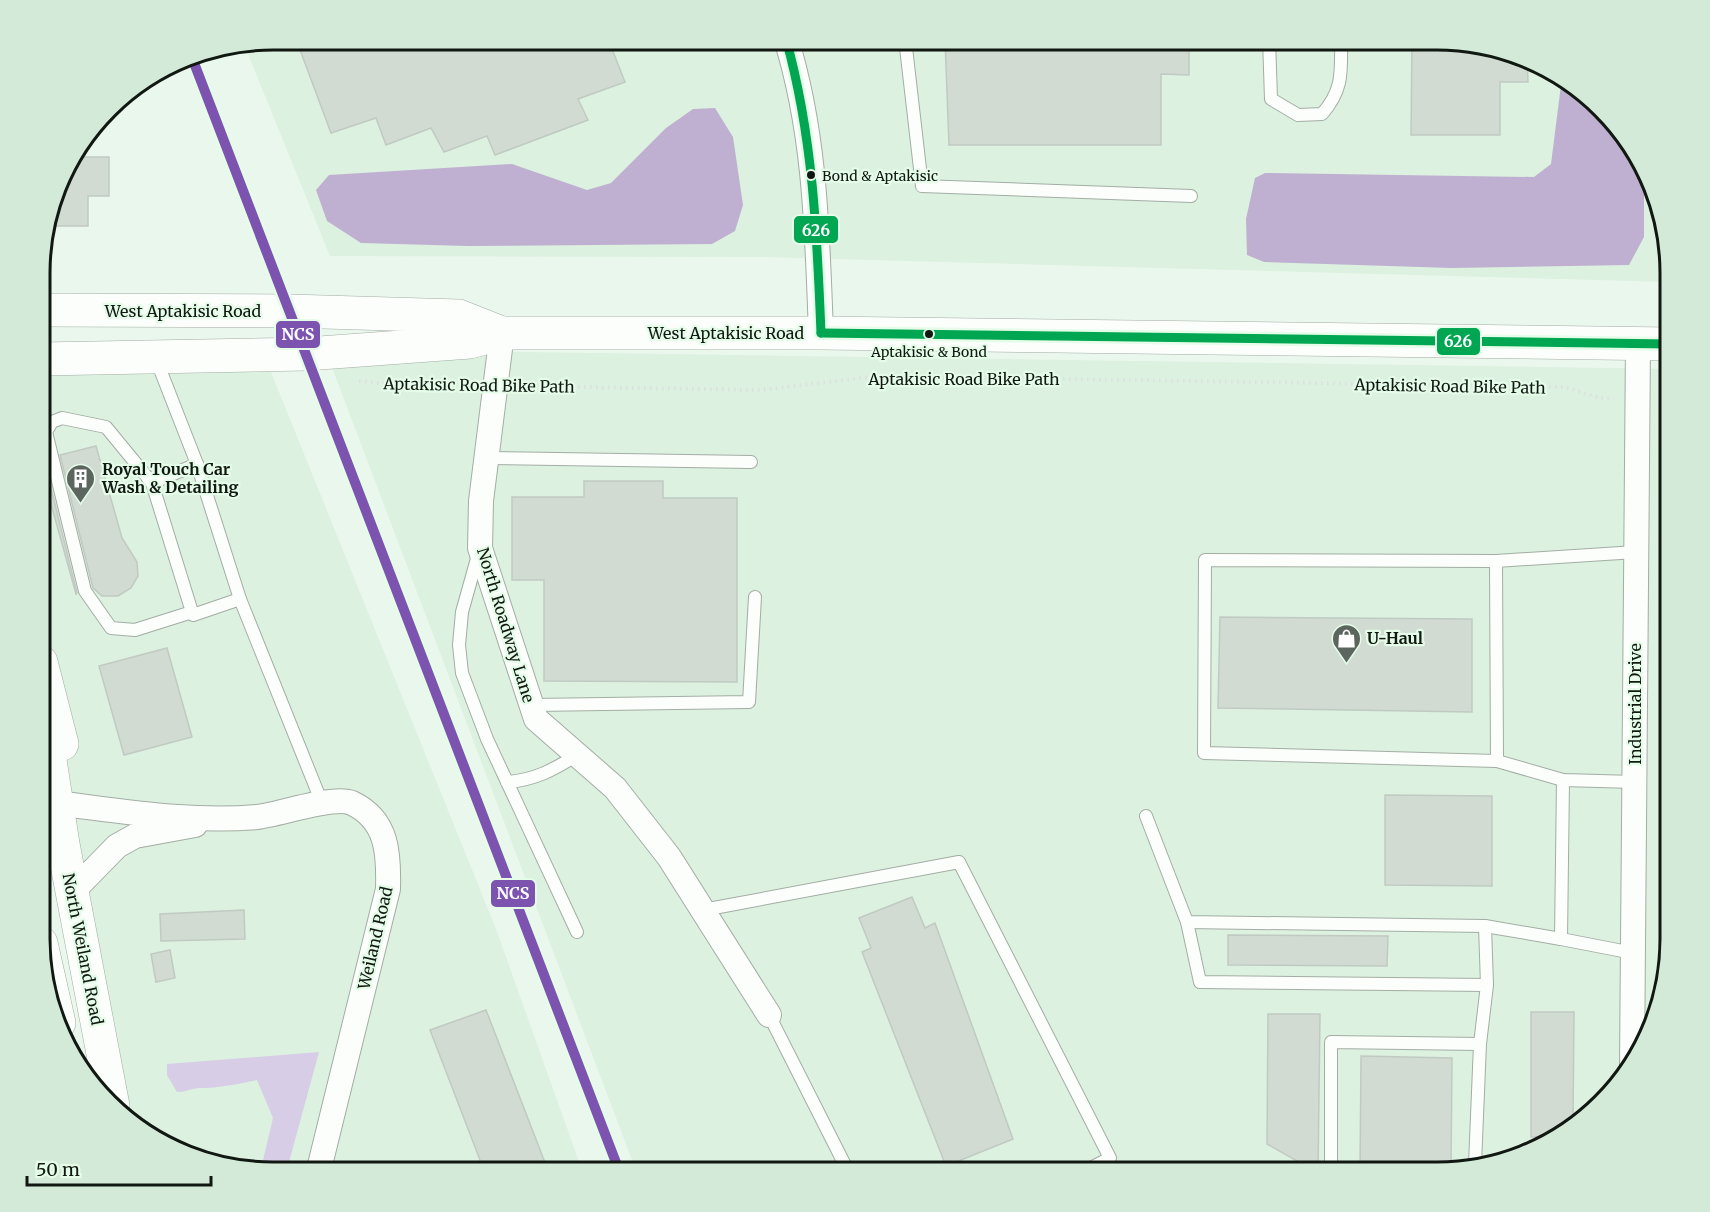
<svg xmlns="http://www.w3.org/2000/svg" width="1710" height="1212" viewBox="0 0 1710 1212" font-family="Merriweather,serif">
<rect width="100%" height="100%" fill="#eaf7ec"/>
<g fill="#dcf1df">
<path d="M 272,39 L 1453,39 L 1527,57 L 1580,87 L 1647,169 L 1671,257 L 1671,282 L 764,257 L 330,256 L 244,44 Z"/>
<path d="M 325,349 L 1671,369 L 1671,955 L 1659,1015 L 1623,1082 L 1541,1149 L 1438,1173 L 637,1173 Z"/>
<path d="M 262,350 L 496,929 L 583,1173 L 257,1173 L 183,1155 L 130,1125 L 116,1108 L 41,699 L 41,357 Z"/>
</g>
<path fill="#d7cde6" d="M 319,1052 L 286,1173 L 260,1173 L 273,1118 L 257,1080 C 237,1084 220,1088 200,1088 C 192,1088 186,1092 177,1092 L 167,1075 L 167,1064 Z"/>
<g fill="#bfb0d1">
<path d="M 1562,77 L 1580,87 L 1644,165 L 1644,237 L 1629,265 L 1452,268 L 1264,262 L 1247,255 L 1246,219 L 1255,178 L 1265,173 L 1534,177 L 1551,164 Z"/>
<path d="M 715,108 L 733,137 L 743,205 L 735,231 L 712,244 L 468,246 L 361,243 L 327,221 L 316,190 L 329,175 L 512,164 L 587,190 L 611,183 L 666,128 L 693,109 Z"/>
</g>
<g fill="#d1dbd2" stroke="#c1cac2" stroke-width="1.5">
<path d="M 296,39 L 613,39 L 612,49 L 625,82 L 578,99 L 588,120 L 495,155 L 487,136 L 444,152 L 431,128 L 386,145 L 376,118 L 331,133 Z"/>
<path d="M 945,39 L 1189,39 L 1189,75 L 1161,74 L 1161,145 L 949,145 Z"/>
<path d="M 1412,39 L 1453,39 L 1527,57 L 1528,82 L 1500,82 L 1500,135 L 1411,135 Z"/>
<path d="M 72,157 L 109,157 L 109,196 L 88,196 L 88,226 L 46,226 L 57,190 L 67,190 L 67,164 Z"/>
<path d="M 96,446 L 122,538 L 137,562 L 138,576 L 131,588 L 118,596 L 102,596 L 93,588 L 60,455 Z"/>
<path d="M 44,460 L 77,593 L 76,594 L 41,468 L 41,461 Z"/>
<path d="M 584,481 L 663,481 L 663,498 L 737,498 L 737,682 L 544,681 L 544,580 L 512,580 L 512,497 L 584,497 Z"/>
<path d="M 1220,617 L 1472,619 L 1472,712 L 1218,708 Z"/>
<path d="M 167,648 L 192,737 L 124,755 L 99,666 Z"/>
<path d="M 1385,795 L 1492,796 L 1492,886 L 1385,885 Z"/>
<path d="M 912,897 L 925,928 L 935,923 L 1013,1139 L 946,1166 L 862,952 L 871,948 L 859,918 Z"/>
<path d="M 244,910 L 245,939 L 161,941 L 160,914 Z"/>
<path d="M 1228,935 L 1388,936 L 1387,966 L 1228,965 Z"/>
<path d="M 170,950 L 175,978 L 156,982 L 151,954 Z"/>
<path d="M 486,1010 L 549,1173 L 485,1173 L 430,1030 Z"/>
<path d="M 1531,1012 L 1574,1012 L 1573,1123 L 1557,1136 L 1531,1137 Z"/>
<path d="M 1268,1014 L 1320,1014 L 1318,1173 L 1267,1144 Z"/>
<path d="M 1361,1056 L 1452,1058 L 1451,1170 L 1438,1173 L 1360,1173 Z"/>
</g>
<g fill="none" stroke-linecap="round" stroke-linejoin="round">
<defs>
<g id="service">
<path d="M 905,39 L 922,186 L 1191,196"/>
<path d="M 1269,39 L 1271,99 L 1298,115 L 1322,114 C 1344,89 1341,71 1341,39"/>
<path d="M 156,359 L 197,464 L 240,599"/>
<path d="M 487,458 L 751,462"/>
<path d="M 152,483 L 197,464"/>
<path d="M 478,555 L 462,612 L 459,645 L 462,673 L 487,739 L 577,932"/>
<path d="M 1496,561 L 1205,560 L 1204,753 L 1497,761"/>
<path d="M 192,612 L 135,630 L 111,628 L 85,591 L 46,432 L 52,422 L 62,418 L 106,427 L 152,483 L 192,612 L 193,615 L 240,599 L 322,803"/>
<path d="M 532,705 L 749,702 L 755,597"/>
<path d="M 1563,780 L 1561,939 L 1633,953"/>
<path d="M 507,782 C 535,780 553,770 577,755"/>
<path d="M 1634,782 L 1563,780 L 1497,761 L 1496,561 L 1636,552"/>
<path d="M 1146,816 L 1187,922 L 1485,926 L 1561,939"/>
<path d="M 41,849 L 63,844"/>
<path d="M 703,910 L 959,862 L 1110,1158 L 1081,1173"/>
<path d="M 1187,922 L 1200,982 L 1487,985 L 1485,926"/>
<path d="M 769,1015 L 849,1173"/>
<path d="M 1475,1164 L 1480,1044"/>
<path d="M 1331,1173 L 1331,1042 L 1480,1044 L 1487,985"/>
</g>
<g id="minor">
<path d="M 786,39 C 816,136 817,233 821,333"/>
<path d="M 502,333 L 481,501 L 480,548 L 536,719 L 615,788 L 669,857 L 769,1015"/>
<path d="M 56,803 C 122,811 191,823 257,817 C 278,815 334,795 352,803 C 388,820 389,854 388,889 L 318,1173"/>
<path d="M 73,891 L 117,846 L 135,836 L 195,825"/>
<path d="M 1632,1065 L 1638,344"/>
</g>
<g id="secondary">
<path d="M 41,310 L 290,311 L 459,316 L 502,333"/>
<path d="M 41,359 L 306,354 L 470,342 L 502,333 L 821,333 L 1671,344"/>
<path d="M 41,662 L 62,744"/>
<path d="M 41,721 L 47,741 L 63,844 L 113,1106"/>
<path d="M 41,943 L 59,1023"/>
</g>
</defs>
<use href="#service" stroke="#a3ada4" stroke-width="14"/>
<use href="#minor" stroke="#a3ada4" stroke-width="26"/>
<use href="#secondary" stroke="#a3ada4" stroke-width="34"/>
<g stroke="#dce1de" stroke-width="4" stroke-dasharray="1.5 4.5" stroke-linecap="butt">
<path d="M 359,381 L 396,385 L 471,386"/>
<path d="M 518,386 L 761,390 L 879,376 L 1564,387 C 1581,391 1596,399 1614,399"/>
<path d="M 1661,399 L 1671,399"/>
</g>
<use href="#service" stroke="#fcfefc" stroke-width="12"/>
<use href="#minor" stroke="#fcfefc" stroke-width="24"/>
<use href="#secondary" stroke="#fcfefc" stroke-width="33"/>
<defs>
<g id="bus-1">
<path d="M 786,39 C 813,136 817,233 821,333"/>
<path d="M 821,333 L 1671,344"/>
</g>
</defs>
<use href="#bus-1" stroke="#e5fce9" stroke-width="14"/>
<use href="#bus-1" stroke="#00a651" stroke-width="9"/>
<defs>
<path id="rail-1" d="M 191,55 L 620,1173"/>
</defs>
<use href="#rail-1" stroke="#e5fce9" stroke-width="15"/>
<use href="#rail-1" stroke="#7c53af" stroke-width="10"/>
</g>
<defs>
<symbol id="building-pin" viewBox="-11 -11 22 30"><path d="M0 17L-7.5 6A9.5 9.5 0 1 1 7.5 6Z" fill="#5c665e" stroke="#e5fce9"/><path d="M-4-6H4V6H1V3H-1V6H-4ZM-2.5-4.3h1.7v1.8h-1.7ZM.8-4.3h1.7v1.8H.8ZM-2.5-1h1.7V.8h-1.7ZM.8-1h1.7V.8H.8Z" fill="#fff"/></symbol>
<symbol id="shop-pin" viewBox="-11 -11 22 30"><path d="M0 17L-7.5 6A9.5 9.5 0 1 1 7.5 6Z" fill="#5c665e" stroke="#e5fce9"/><path d="M-5-2.5h2.3a2.7 3.5 0 0 1 5.4 0H5L5.5 6h-11ZM-1.5-2.5h3a1.5 2.3 0 0 0-3 0Z" fill="#fff"/></symbol>
</defs>
<g fill-rule="evenodd">
<use href="#building-pin" x="64" y="462" width="33" height="45"/>
<use href="#shop-pin" x="1330" y="622" width="33" height="45"/>
</g>
<g fill="#101811" stroke="#e5fce9" stroke-width="2">
<circle cx="811" cy="175" r="5"/>
<circle cx="929" cy="334" r="5"/>
</g>
<g text-anchor="middle" stroke-width="4.5" stroke-linejoin="round" paint-order="stroke">
<g font-size="14" fill="#101811" stroke="#e5fce9" text-anchor="start">
<text x="822" y="181">Bond &amp; Aptakisic</text>
<text x="929" y="357" text-anchor="middle">Aptakisic &amp; Bond</text>
</g>
<g font-size="16" fill="#101811" stroke="#e5fce9">
<text x="183" y="317">West Aptakisic Road</text>
<text x="726" y="339">West Aptakisic Road</text>
<text x="964" y="385">Aptakisic Road Bike Path</text>
<text transform="translate(479 385) rotate(1)" y="6">Aptakisic Road Bike Path</text>
<text transform="translate(1450 386) rotate(1)" y="6">Aptakisic Road Bike Path</text>
<text transform="translate(506 625) rotate(73)" y="6">North Roadway Lane</text>
<text transform="translate(1635 704) rotate(-90)" y="6">Industrial Drive</text>
<text transform="translate(375 938) rotate(-77)" y="6">Weiland Road</text>
<text transform="translate(83 949) rotate(79)" y="6">North Weiland Road</text>
</g>
<g font-size="16" font-weight="bold" fill="#101811" stroke="#e5fce9" text-anchor="start">
<text x="102" y="475">Royal Touch Car<tspan x="102" dy="18">Wash &amp; Detailing</tspan></text>
<text x="1367" y="644">U-Haul</text>
</g>
</g>
<path d="M0 0H1710V1212H0ZM273 50H1437A223 223 0 0 1 1660 273V939A223 223 0 0 1 1437 1162H273A223 223 0 0 1 50 939V273A223 223 0 0 1 273 50Z" fill="#d4ead8" fill-rule="evenodd"/>
<path fill="none" stroke="#101811" stroke-width="3" d="M273 50H1437A223 223 0 0 1 1660 273V939A223 223 0 0 1 1437 1162H273A223 223 0 0 1 50 939V273A223 223 0 0 1 273 50Z"/>
<g stroke="#e5fce9" stroke-width="2">
<rect x="793" y="215" width="46" height="29" rx="6" fill="#00a651"/>
<rect x="275" y="320" width="46" height="29" rx="6" fill="#7c53af"/>
<rect x="1436" y="327" width="45" height="29" rx="6" fill="#00a651"/>
<rect x="490" y="879" width="46" height="29" rx="6" fill="#7c53af"/>
</g>
<g font-size="16" text-anchor="middle" font-weight="bold" fill="#fff">
<text x="816" y="236">626</text>
<text x="298" y="340">NCS</text>
<text x="1458" y="347">626</text>
<text x="513" y="899">NCS</text>
</g>
<path d="M27 1176v9h184v-9" fill="none" stroke="#101811" stroke-width="3"/>
<text x="36" y="1176" font-size="18" fill="#101811" stroke="#e5fce9" stroke-width="4.5" paint-order="stroke">50 m</text>
</svg>
